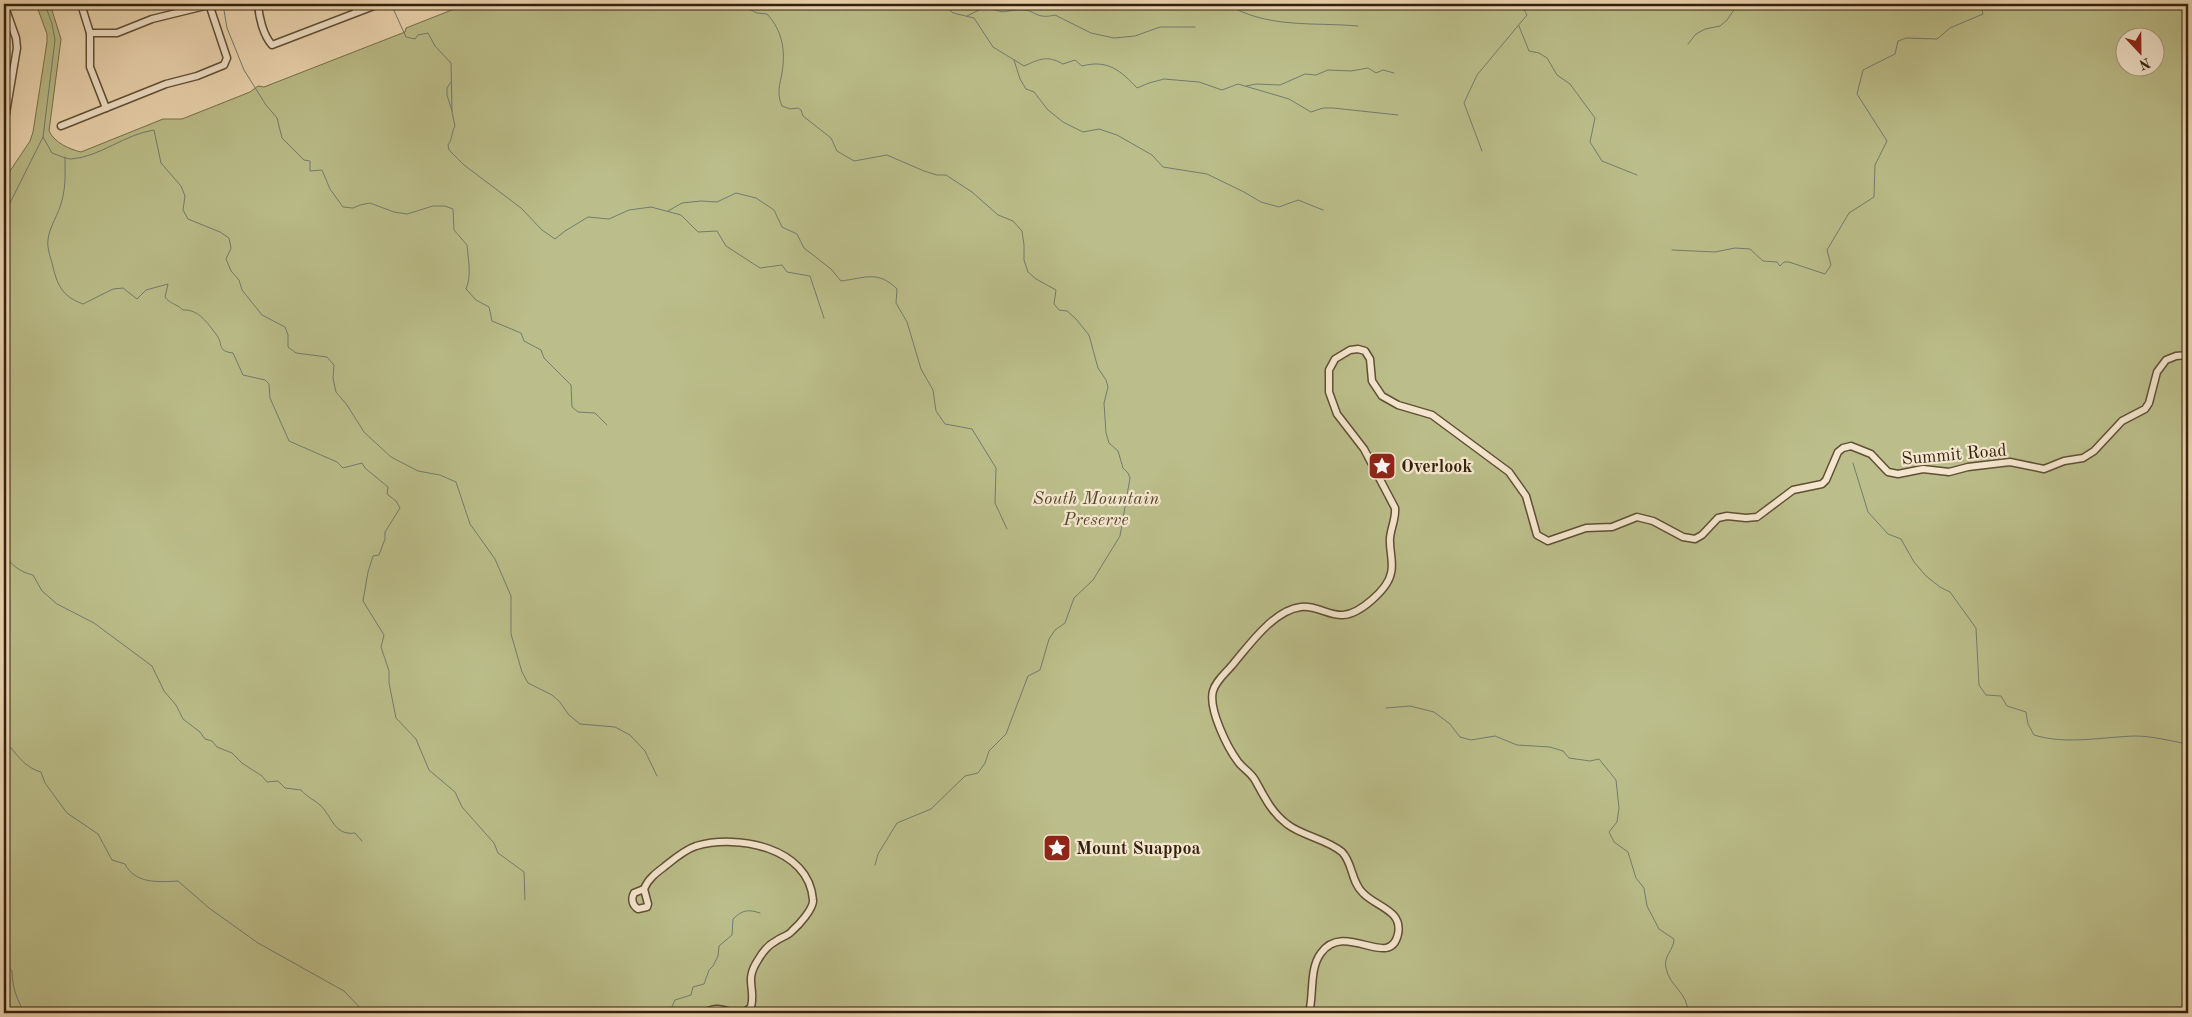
<svg xmlns="http://www.w3.org/2000/svg" width="2192" height="1017" viewBox="0 0 2192 1017" font-family="'Old Standard TT',serif">
<rect width="100%" height="100%" fill="#eed8b3"/>
<filter id="stains"><feTurbulence type="fractalNoise" baseFrequency=".004" numOctaves="4"/><feColorMatrix values="0 0 0 0 .2 0 0 0 0 .09 0 0 0 0 .02 0 0 0 .5 -.17"/></filter>
<radialGradient id="worn" r=".72"><stop offset=".6" stop-color="#630" stop-opacity="0"/><stop offset="1" stop-color="#630" stop-opacity=".3"/></radialGradient>
<path fill="#bbbe8a" stroke="#76704c" fill-rule="evenodd" d="M 36,4 L 50,4 L 61,39 L 49,131 C 55,143 69,149 81,152 L 163,119 L 182,119 L 250,92 L 258,86 L 264,87 L 405,32 L 406,28 L 467,4 L 2188,4 L 2188,1013 L 4,1013 L 4,194 L 7,192 L 4,180 L 30,141 L 33,132 L 47,42 L 47,34 ZM 2124,38 L 2154,38 L 2154,68 L 2124,68 Z"/>
<g fill="none" stroke-linecap="round" stroke-linejoin="round">
<g stroke="#717c71" stroke-width="1">
<path d="M 223,4 L 227,28 L 244,70 L 266,105 L 277,118 L 282,138 L 304,160 L 310,161 L 310,171 L 322,170 L 330,189 L 343,207 L 353,208 L 360,205 L 370,203 L 394,212 L 407,214 L 433,206 L 445,206 L 453,209 L 454,230 L 467,245 C 468,259 472,275 466,289 L 476,300 L 489,307 L 492,321 L 521,333 L 524,341 L 541,350 L 544,358 L 571,385 L 572,407 L 578,412 L 595,413 L 607,425"/>
<path d="M 391,4 L 406,37 L 415,39 L 418,35 L 428,33 L 435,46 L 451,63 L 452,112 L 455,126 C 451,133 453,138 448,145 L 449,150 L 464,165 L 521,208 L 542,230 L 555,239 L 565,231 L 588,217 L 609,219 L 629,210 L 651,207 L 681,215 L 698,232 L 717,231 L 726,246 L 760,268 L 782,265 L 787,272 L 810,276 L 824,318"/>
<path d="M 739,4 L 757,13 L 767,14 C 780,28 785,45 783,65 C 782,81 775,90 782,106 L 790,109 L 798,108 L 801,110 L 803,116 L 831,138 L 837,151 L 854,161 L 887,155 L 924,171 L 937,175 L 946,175 L 972,192 L 998,215 L 1013,221 L 1022,231 L 1024,245 L 1024,260 L 1028,272 L 1036,279 L 1056,290 L 1054,304 L 1059,310 L 1067,311 L 1076,319 L 1089,335 L 1098,368 L 1106,380 L 1108,387 L 1104,403 L 1106,433 L 1109,443 L 1118,451 L 1123,468 L 1128,473 L 1130,478 L 1120,536 L 1093,580 L 1074,598 L 1065,623 L 1055,630 L 1049,639 L 1040,670 L 1028,676 L 1006,734 L 989,751 L 985,763 L 978,773 L 965,776 L 931,809 L 897,823 L 878,854 L 875,865"/>
<path d="M 943,4 L 953,13 L 974,18 L 993,47 L 1024,66 C 1040,59 1047,55 1063,64 L 1075,60 L 1082,66 C 1108,59 1121,71 1137,88 L 1149,83 L 1164,79 L 1199,82 L 1222,90 L 1238,84 L 1289,99 L 1311,112 L 1323,108 L 1333,108 L 1398,115"/>
<path d="M 1227,4 C 1267,29 1314,22 1358,26"/>
<path d="M 1278,4 L 1285,4"/>
<path d="M 967,16 L 987,6 C 1006,16 1002,10 1021,10 C 1035,9 1035,20 1055,15 L 1091,33 L 1114,38 L 1135,36 L 1160,27 L 1195,27"/>
<path d="M 1519,26 L 1529,51 L 1539,53 L 1547,58 L 1557,75 L 1570,84 L 1595,118 L 1590,142 L 1602,161 L 1637,175"/>
<path d="M 1688,44 L 1696,34 L 1705,29 L 1720,26 L 1727,20 L 1738,4"/>
<path d="M 1014,60 L 1020,79 L 1026,89 L 1034,92 L 1048,110 L 1063,122 L 1083,132 L 1099,129 L 1117,135 L 1152,155 L 1163,167 L 1207,174 L 1244,192 L 1261,202 L 1279,207 L 1298,200 L 1323,210"/>
<path d="M 451,82 L 447,88 L 447,95 L 452,111"/>
<path d="M 1246,86 L 1256,84 L 1280,85 L 1305,74 L 1316,75 L 1328,70 L 1351,71 L 1368,68 L 1376,73 L 1383,70 L 1394,73"/>
<path d="M 43,137 L 52,153 C 58,155 66,159 71,159 C 100,157 125,134 154,130 L 161,163 L 181,186 L 185,196 L 183,210 L 188,219 L 220,232 L 229,238 L 231,248 L 226,259 L 231,271 L 239,280 L 242,290 L 262,315 L 285,327 L 288,335 L 288,347 L 296,353 L 327,357 L 334,365 L 333,378 L 336,392 L 347,405 L 364,432 L 391,457 L 418,471 L 440,475 L 456,482 L 470,524 L 495,559 L 511,596 L 511,634 L 522,672 L 528,683 L 552,695 L 560,702 L 568,714 L 580,724 L 615,727 L 630,735 L 645,751 L 657,776"/>
<path d="M 1482,151 L 1464,103 L 1477,75 L 1527,15 L 1521,4"/>
<path d="M 65,157 C 65,171 66,186 62,200 C 59,214 49,227 48,240 C 47,248 50,256 52,263 C 57,284 61,296 83,304 L 113,289 L 123,288 L 137,299 L 146,290 L 168,284 L 165,297 C 170,304 177,304 183,310 C 199,309 208,324 216,334 C 224,344 216,351 233,353 L 243,375 L 265,380 L 269,384 L 270,398 L 289,441 L 337,462 L 343,468 L 362,463 L 365,468 L 388,487 L 387,494 L 396,501 L 400,508 L 385,532 L 385,539 L 379,555 L 373,556 L 368,572 L 363,601 L 384,635 L 381,647 L 389,671 L 389,683 L 396,718 L 416,739 L 429,770 L 455,792 L 462,807 L 494,843 L 498,853 L 524,872 L 525,900"/>
<path d="M 668,211 L 682,203 L 701,201 L 717,202 L 736,193 L 756,198 L 774,210 L 782,227 L 797,234 L 804,248 L 831,269 L 841,281 C 865,278 878,270 897,289 L 896,303 L 907,322 L 921,369 L 933,390 L 936,411 L 945,424 L 972,429 L 996,468 L 995,503 L 1007,529"/>
<path d="M 4,215 L 43,137 L 55,40 L 52,24 L 45,4"/>
<path d="M 1672,250 L 1715,252 L 1735,248 L 1750,249 L 1763,261 L 1777,262 L 1780,266 L 1784,262 L 1789,262 L 1825,274 L 1831,265 L 1827,250 L 1849,213 L 1874,197 L 1875,165 L 1887,141 L 1857,94 L 1863,70 L 1895,54 L 1898,41 L 1906,38 L 1937,39 L 1950,28 L 1983,14 L 1981,4"/>
<path d="M 1853,463 L 1868,512 L 1888,534 L 1901,539 L 1914,562 L 1926,576 L 1940,587 L 1950,592 L 1976,628 L 1979,685 L 1986,695 L 2001,696 L 2007,706 L 2026,712 L 2028,724 L 2034,735 C 2066,745 2101,737 2135,736 C 2153,736 2170,741 2188,744"/>
<path d="M 4,554 C 11,565 20,572 33,575 L 42,591 L 57,604 L 94,623 L 152,666 L 164,691 L 176,705 L 183,719 L 200,732 L 205,739 L 212,741 L 217,747 L 232,753 L 242,763 L 262,776 L 267,782 L 278,781 L 285,788 L 301,790 C 307,797 313,799 320,805 C 332,816 334,836 355,833 L 362,841"/>
<path d="M 1386,708 L 1410,706 L 1434,712 L 1450,724 L 1460,737 L 1471,740 L 1495,736 L 1517,745 L 1550,747 L 1563,751 L 1569,758 L 1590,761 L 1599,759 L 1616,780 L 1619,808 L 1617,822 L 1609,832 L 1614,842 L 1628,852 L 1636,878 L 1644,888 L 1647,906 L 1659,929 L 1674,939 C 1674,950 1663,956 1666,968 C 1669,986 1688,992 1688,1013"/>
<path d="M 4,747 L 11,748 C 20,759 27,768 41,772 L 45,783 L 67,813 L 98,834 L 112,860 L 125,864 C 135,884 158,882 178,881 L 209,908 L 258,943 L 344,991 L 365,1013"/>
<path d="M 4,962 L 12,971 C 12,986 17,1001 25,1013"/>
<path d="M 669,1013 L 675,1000 L 691,995 L 693,987 L 704,984 L 709,970 L 713,966 L 718,956 L 719,946 L 732,935 L 733,919 C 742,910 748,909 760,913"/>
</g>
<defs>
<g id="minor">
<path d="M 81,4 L 90,33 L 90,67 L 106,108"/>
<path d="M 258,4 C 259,17 263,35 272,45 L 379,4"/>
<path d="M 353,4 L 357,12"/>
<path d="M 90,33 L 117,33 L 152,19 L 209,5"/>
<path d="M 4,125 L 17,48 L 16,38 L 4,4"/>
<path d="M 61,126 L 166,84 L 197,76 L 224,65 L 227,58 L 209,4"/>
<path d="M 644,889 C 648,879 656,873 664,867 C 674,859 684,850 696,846 C 737,834 809,847 813,900 C 814,908 799,925 792,931 C 788,936 781,937 776,941 C 768,945 762,953 758,960 C 744,981 756,988 751,1007 L 744,1013"/>
<path d="M 644,889 L 648,904 L 647,907 L 638,909 C 632,905 631,899 634,893 Z"/>
<path d="M 705,1013 C 716,1006 723,1010 734,1013"/>
<path d="M 1309,1013 C 1314,994 1309,969 1321,953 C 1345,920 1390,971 1398,934 C 1403,910 1376,907 1363,893 C 1351,882 1353,863 1342,852 C 1327,839 1302,836 1287,824 C 1271,812 1264,796 1255,780 C 1251,773 1244,769 1239,763 C 1228,749 1208,709 1213,691 C 1216,680 1227,672 1234,663 C 1250,644 1274,610 1301,607 C 1316,605 1329,616 1343,615 C 1360,614 1388,589 1391,573 C 1394,562 1389,550 1390,538 C 1391,527 1396,519 1395,508 L 1364,449 L 1337,414 L 1329,392 L 1329,370 L 1335,359 L 1350,350 L 1358,349 L 1365,351 L 1370,359 L 1372,381 L 1382,396 L 1398,405 L 1432,415 L 1509,472 L 1526,496 L 1537,535 L 1548,541 L 1586,528 L 1612,527 L 1637,517 L 1653,521 L 1683,537 L 1695,539 L 1702,535 L 1718,518 L 1727,516 L 1746,518 L 1757,517 L 1793,490 L 1822,484 L 1826,480 L 1838,452 L 1843,448 L 1851,446 L 1871,454 L 1888,472 L 1898,474 L 1923,469 L 1949,472 L 1968,467 L 2010,462 L 2044,469 L 2064,461 L 2083,458 L 2094,451 L 2122,421 L 2145,409 L 2149,403 L 2157,372 L 2166,360 L 2176,356 L 2188,355"/>
</g>
</defs>
<use href="#minor" stroke="#604f36" stroke-width="9"/>
<use href="#minor" stroke="#f4e6ce" stroke-width="6"/>
</g>
<defs>
<symbol id="sight-square" viewBox="-11 -11 22 22"><rect x="-9" y="-9" width="18" height="18" rx="4" fill="#8f2418" stroke="#f4e6ce"/><path d="M0-6L1.8-2.2L6-1.7L2.9 1.2L3.7 5.4L0 3.3L-3.7 5.4L-2.9 1.2L-6-1.7L-1.8-2.2Z" fill="#fff"/></symbol>
</defs>
<g fill-rule="evenodd">
<use href="#sight-square" x="1366" y="450" width="32" height="32"/>
<use href="#sight-square" x="1041" y="832" width="32" height="32"/>
</g>
<g text-anchor="middle" stroke-width="4.5" stroke-linejoin="round" paint-order="stroke">
<g font-size="18" fill="#31210d" stroke="#f4e6ce">
<text transform="translate(1954 454) rotate(-5)" y="6">Summit Road</text>
</g>
<g font-size="18" font-weight="bold" fill="#31210d" stroke="#f4e6ce" text-anchor="start">
<text x="1401" y="472">Overlook</text>
<text x="1076" y="854">Mount Suappoa</text>
</g>
<g font-size="18" font-style="italic" fill="#54482c" stroke="#f4e6ce">
<text x="1096" y="504">South Mountain<tspan x="1096" dy="21">Preserve</tspan></text>
</g>
</g>
<rect width="2192" height="1017" fill="none" stroke="#eed8b3" stroke-width="20"/>
<rect x="5" y="5" width="2182" height="1007" fill="none" stroke="#31210d" stroke-width="2.5"/>
<rect x="10" y="10" width="2172" height="997" fill="none" stroke="#31210d"/>
<g transform="translate(2140 52) rotate(158)"><circle r="24" fill="#f4e6ce" stroke="#a69781"/>
<path d="M0-4L9 19L0 12L-9 19Z" fill="#8f2418"/>
<text y="-8" font-size="14" font-weight="bold" text-anchor="middle" fill="#31210d">N</text>
</g>
<rect width="100%" height="100%" filter="url(#stains)"/>
<rect width="100%" height="100%" fill="url(#worn)"/>
</svg>
